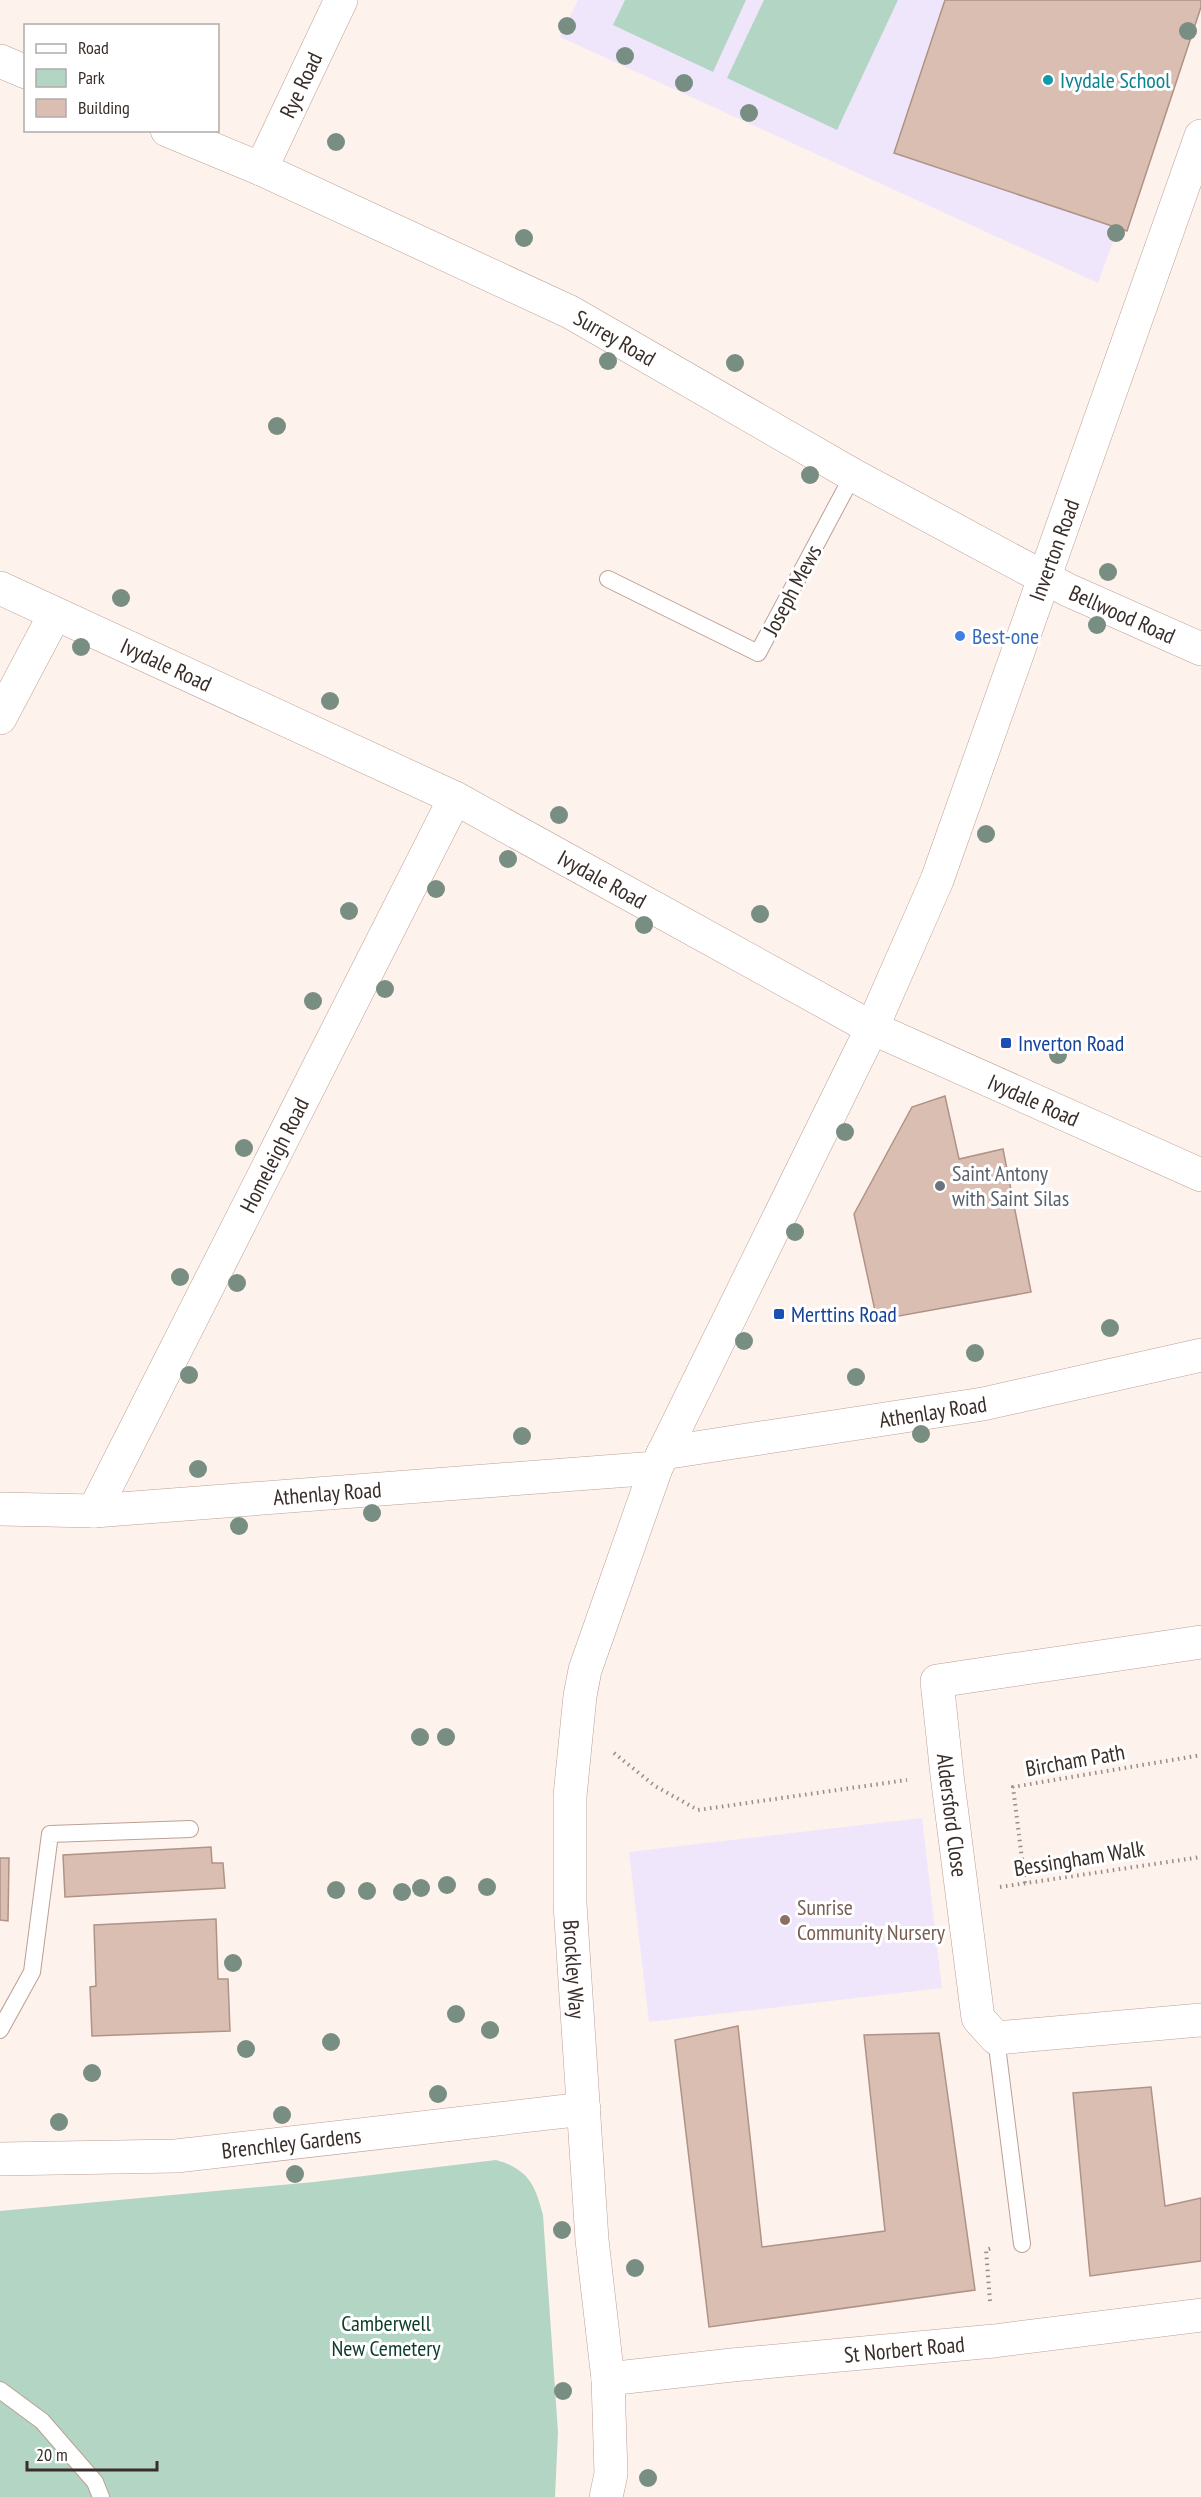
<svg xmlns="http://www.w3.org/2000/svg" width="1201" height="2497" viewBox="0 0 1201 2497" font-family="'PT Sans Narrow',sans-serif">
<rect width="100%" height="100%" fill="#fef2ed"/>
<g fill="#efe6fc">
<path d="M 578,0 L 1201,0 L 1098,283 L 560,37 Z"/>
<path d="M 922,1818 L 942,1988 L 649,2022 L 629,1852 Z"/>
</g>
<g fill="#b3d5c4">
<path d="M 625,0 L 746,0 L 713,72 L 613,25 Z"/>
<path d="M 764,0 L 898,0 L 837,130 L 727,78 Z"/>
<path d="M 496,2160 C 528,2169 535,2184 543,2215 L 558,2432 L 555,2497 L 0,2497 L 0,2211 L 314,2182 Z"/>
</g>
<g fill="#dbbeb2" stroke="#af9387" stroke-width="1.5">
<path d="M 945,0 L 1201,0 L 1201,7 L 1127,231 L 894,153 Z"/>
<path d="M 945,1096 L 959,1159 L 1003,1149 L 1031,1292 L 877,1320 L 854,1214 L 912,1107 Z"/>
<path d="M 211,1847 L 212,1863 L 223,1863 L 225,1888 L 65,1897 L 63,1855 Z"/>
<path d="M 0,1858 L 9,1858 L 8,1921 L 0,1920 Z"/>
<path d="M 216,1919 L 218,1979 L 228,1979 L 230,2031 L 92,2036 L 90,1987 L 96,1986 L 94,1925 Z"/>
<path d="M 738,2026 L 762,2247 L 885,2231 L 864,2035 L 939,2033 L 975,2290 L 709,2327 L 675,2040 Z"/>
<path d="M 1151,2087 L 1165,2206 L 1201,2198 L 1201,2261 L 1090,2276 L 1073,2093 Z"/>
</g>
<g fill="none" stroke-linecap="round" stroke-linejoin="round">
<defs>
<g id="lane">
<path d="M 608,579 L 758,653 L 853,475"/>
<path d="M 0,2030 L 32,1972 L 50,1834 L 190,1829"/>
<path d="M 996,2038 L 1022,2244"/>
<path d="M 0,2390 L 42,2421 L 95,2482 L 101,2497"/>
</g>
<g id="street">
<path d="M 0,61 L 26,72"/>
<path id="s1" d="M 167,130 L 261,169 L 570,312 L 853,475 L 1026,568 L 1068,590 L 1201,649"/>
<path id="s2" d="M 1201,136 L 937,880 L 872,1028 L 1201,1175"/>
<path id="s3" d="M 261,169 L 341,0"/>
<path d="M 0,718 L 55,614"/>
<path id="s4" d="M 663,1453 L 983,1404 L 1201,1355"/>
<path id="s5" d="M 0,1509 L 94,1511 L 656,1468"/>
<path id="s6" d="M 94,1511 L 455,798"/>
<path id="s7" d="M 1201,1642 L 937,1681 L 947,1775 L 978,2018 L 996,2038 L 1201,2020"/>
<path d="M 606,2497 L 611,2474 L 608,2379"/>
</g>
<g id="secondary">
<path id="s8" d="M 0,588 L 455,798 L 872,1028 L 656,1468 L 585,1670 L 580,1696 L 570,1796 L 570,1904 L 592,2240 L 608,2379 L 732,2365 L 994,2341 L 1201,2315"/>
<path id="s9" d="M 0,2159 L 176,2156 L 584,2109"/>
</g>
</defs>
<use href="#lane" stroke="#bca094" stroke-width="18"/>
<use href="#street" stroke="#bca094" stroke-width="34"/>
<use href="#secondary" stroke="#bca094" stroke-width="34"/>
<g stroke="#988d88" stroke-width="4" stroke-dasharray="1.5 4.5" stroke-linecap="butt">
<path d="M 614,1753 L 655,1786 L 698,1810 L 907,1780"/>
<path d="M 1025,1883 L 1013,1787 L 1201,1755"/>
<path d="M 1000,1887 L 1201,1857"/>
<path d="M 990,2301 L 986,2250 L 992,2248"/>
</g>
<use href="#lane" stroke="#fff" stroke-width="16"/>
<use href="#street" stroke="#fff" stroke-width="33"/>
<use href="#secondary" stroke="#fff" stroke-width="33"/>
</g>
<g fill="#798e82">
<circle cx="567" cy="26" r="9"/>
<circle cx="1188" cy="31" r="9"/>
<circle cx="625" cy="56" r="9"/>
<circle cx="684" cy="83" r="9"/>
<circle cx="749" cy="113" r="9"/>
<circle cx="336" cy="142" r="9"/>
<circle cx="1116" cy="233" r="9"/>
<circle cx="524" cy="238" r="9"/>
<circle cx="608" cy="361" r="9"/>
<circle cx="735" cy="363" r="9"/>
<circle cx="277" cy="426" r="9"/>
<circle cx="810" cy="475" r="9"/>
<circle cx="1108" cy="572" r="9"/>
<circle cx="121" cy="598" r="9"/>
<circle cx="1097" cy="625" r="9"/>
<circle cx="81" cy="647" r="9"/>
<circle cx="330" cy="701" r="9"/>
<circle cx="559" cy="815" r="9"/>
<circle cx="986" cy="834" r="9"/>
<circle cx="508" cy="859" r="9"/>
<circle cx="436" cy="889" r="9"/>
<circle cx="349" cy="911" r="9"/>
<circle cx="760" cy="914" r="9"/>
<circle cx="644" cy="925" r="9"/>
<circle cx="385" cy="989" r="9"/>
<circle cx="313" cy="1001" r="9"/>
<circle cx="1058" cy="1055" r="9"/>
<circle cx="845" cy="1132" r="9"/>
<circle cx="244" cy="1148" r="9"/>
<circle cx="795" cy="1232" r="9"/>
<circle cx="180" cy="1277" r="9"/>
<circle cx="237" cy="1283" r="9"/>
<circle cx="1110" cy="1328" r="9"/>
<circle cx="744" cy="1341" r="9"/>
<circle cx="975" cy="1353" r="9"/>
<circle cx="189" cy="1375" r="9"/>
<circle cx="856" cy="1377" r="9"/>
<circle cx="921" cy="1434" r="9"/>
<circle cx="522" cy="1436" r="9"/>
<circle cx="198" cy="1469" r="9"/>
<circle cx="372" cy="1513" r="9"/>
<circle cx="239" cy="1526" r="9"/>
<circle cx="420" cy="1737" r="9"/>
<circle cx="446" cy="1737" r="9"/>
<circle cx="447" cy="1885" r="9"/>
<circle cx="487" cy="1887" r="9"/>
<circle cx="421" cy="1888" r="9"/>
<circle cx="336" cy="1890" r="9"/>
<circle cx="367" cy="1891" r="9"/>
<circle cx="402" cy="1892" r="9"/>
<circle cx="233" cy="1963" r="9"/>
<circle cx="456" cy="2014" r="9"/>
<circle cx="490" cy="2030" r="9"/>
<circle cx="331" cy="2042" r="9"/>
<circle cx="246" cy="2049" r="9"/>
<circle cx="92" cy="2073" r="9"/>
<circle cx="438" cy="2094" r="9"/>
<circle cx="282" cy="2115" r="9"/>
<circle cx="59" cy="2122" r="9"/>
<circle cx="295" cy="2174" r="9"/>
<circle cx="562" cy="2230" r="9"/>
<circle cx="635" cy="2268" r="9"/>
<circle cx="563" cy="2391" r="9"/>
<circle cx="648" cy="2478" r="9"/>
</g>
<circle fill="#0f9aa8" stroke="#fff" stroke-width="2" cx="1048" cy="80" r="6"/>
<circle fill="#3f7fe0" stroke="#fff" stroke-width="2" cx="960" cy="636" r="6"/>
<g fill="#1a4fb4" stroke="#fff" stroke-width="2">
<rect x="1000" y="1037" width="12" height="12" rx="3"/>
<rect x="773" y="1308" width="12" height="12" rx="3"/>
</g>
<circle fill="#6b7280" stroke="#fff" stroke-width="2" cx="940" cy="1186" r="6"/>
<circle fill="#8d6e63" stroke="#fff" stroke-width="2" cx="785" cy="1920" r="6"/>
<g text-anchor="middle" stroke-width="6" stroke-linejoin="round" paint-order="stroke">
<g font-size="22" fill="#0d838f" stroke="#fff" text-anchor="start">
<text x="1060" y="88">Ivydale School</text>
</g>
<g font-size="22" fill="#392e29" stroke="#fff">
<text dy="8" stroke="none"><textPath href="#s3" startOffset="93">Rye Road</textPath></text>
<text dy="8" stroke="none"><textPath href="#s1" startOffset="494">Surrey Road</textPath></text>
<text transform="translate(1054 550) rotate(-70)" y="8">Inverton Road</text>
<text transform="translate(792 590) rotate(-62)" y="8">Joseph Mews</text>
<text dy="8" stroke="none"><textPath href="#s1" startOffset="1072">Bellwood Road</textPath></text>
<text dy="8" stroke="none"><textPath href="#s8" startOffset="183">Ivydale Road</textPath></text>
<text dy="8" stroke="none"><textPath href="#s8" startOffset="669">Ivydale Road</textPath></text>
<text dy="8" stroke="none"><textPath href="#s2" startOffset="1128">Ivydale Road</textPath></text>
<text dy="8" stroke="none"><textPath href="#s6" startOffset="399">Homeleigh Road</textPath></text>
<text dy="8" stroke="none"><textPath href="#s4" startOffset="273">Athenlay Road</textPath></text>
<text dy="8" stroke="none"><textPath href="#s5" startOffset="328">Athenlay Road</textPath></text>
<text transform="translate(1075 1760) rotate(-10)" y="8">Bircham Path</text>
<text dy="8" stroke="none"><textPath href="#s7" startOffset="402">Aldersford Close</textPath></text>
<text transform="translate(1079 1858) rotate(-9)" y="8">Bessingham Walk</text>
<text dy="8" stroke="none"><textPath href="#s8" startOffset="1982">Brockley Way</textPath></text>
<text dy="8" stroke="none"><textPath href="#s9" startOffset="292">Brenchley Gardens</textPath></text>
<text dy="8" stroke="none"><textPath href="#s8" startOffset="2691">St Norbert Road</textPath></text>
</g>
<g font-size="22" fill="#366cbe" stroke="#fff" text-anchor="start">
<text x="972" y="644">Best-one</text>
</g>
<g font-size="22" fill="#164399" stroke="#fff" text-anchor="start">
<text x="1018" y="1051">Inverton Road</text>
<text x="791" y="1322">Merttins Road</text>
</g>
<g font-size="22" fill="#5b616d" stroke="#fff" text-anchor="start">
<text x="952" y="1181">Saint Antony<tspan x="952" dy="25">with Saint Silas</tspan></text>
</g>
<g font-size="22" fill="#785e54" stroke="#fff" text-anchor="start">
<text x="797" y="1915">Sunrise<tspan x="797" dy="25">Community Nursery</tspan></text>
</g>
<g font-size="22" fill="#0d3c2a" stroke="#fff">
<text x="386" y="2331">Camberwell<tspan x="386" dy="25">New Cemetery</tspan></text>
</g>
</g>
<rect x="24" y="24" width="195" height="108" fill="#ffffff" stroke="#b0aba9" stroke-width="1.5"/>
<rect x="36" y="44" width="30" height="9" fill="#ffffff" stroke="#b0aba9" stroke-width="1.5"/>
<text x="78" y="54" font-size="18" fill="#392e29">Road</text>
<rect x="36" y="69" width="30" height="18" fill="#b3d5c4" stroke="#b0aba9" stroke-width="1.5"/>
<text x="78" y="84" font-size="18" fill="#392e29">Park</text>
<rect x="36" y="99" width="30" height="18" fill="#dbbeb2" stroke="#b0aba9" stroke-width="1.5"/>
<text x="78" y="114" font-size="18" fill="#392e29">Building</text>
<path d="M27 2461v9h130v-9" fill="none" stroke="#392e29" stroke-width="3"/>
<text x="36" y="2461" font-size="18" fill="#392e29" stroke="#ffffff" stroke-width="4.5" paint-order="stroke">20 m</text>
</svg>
